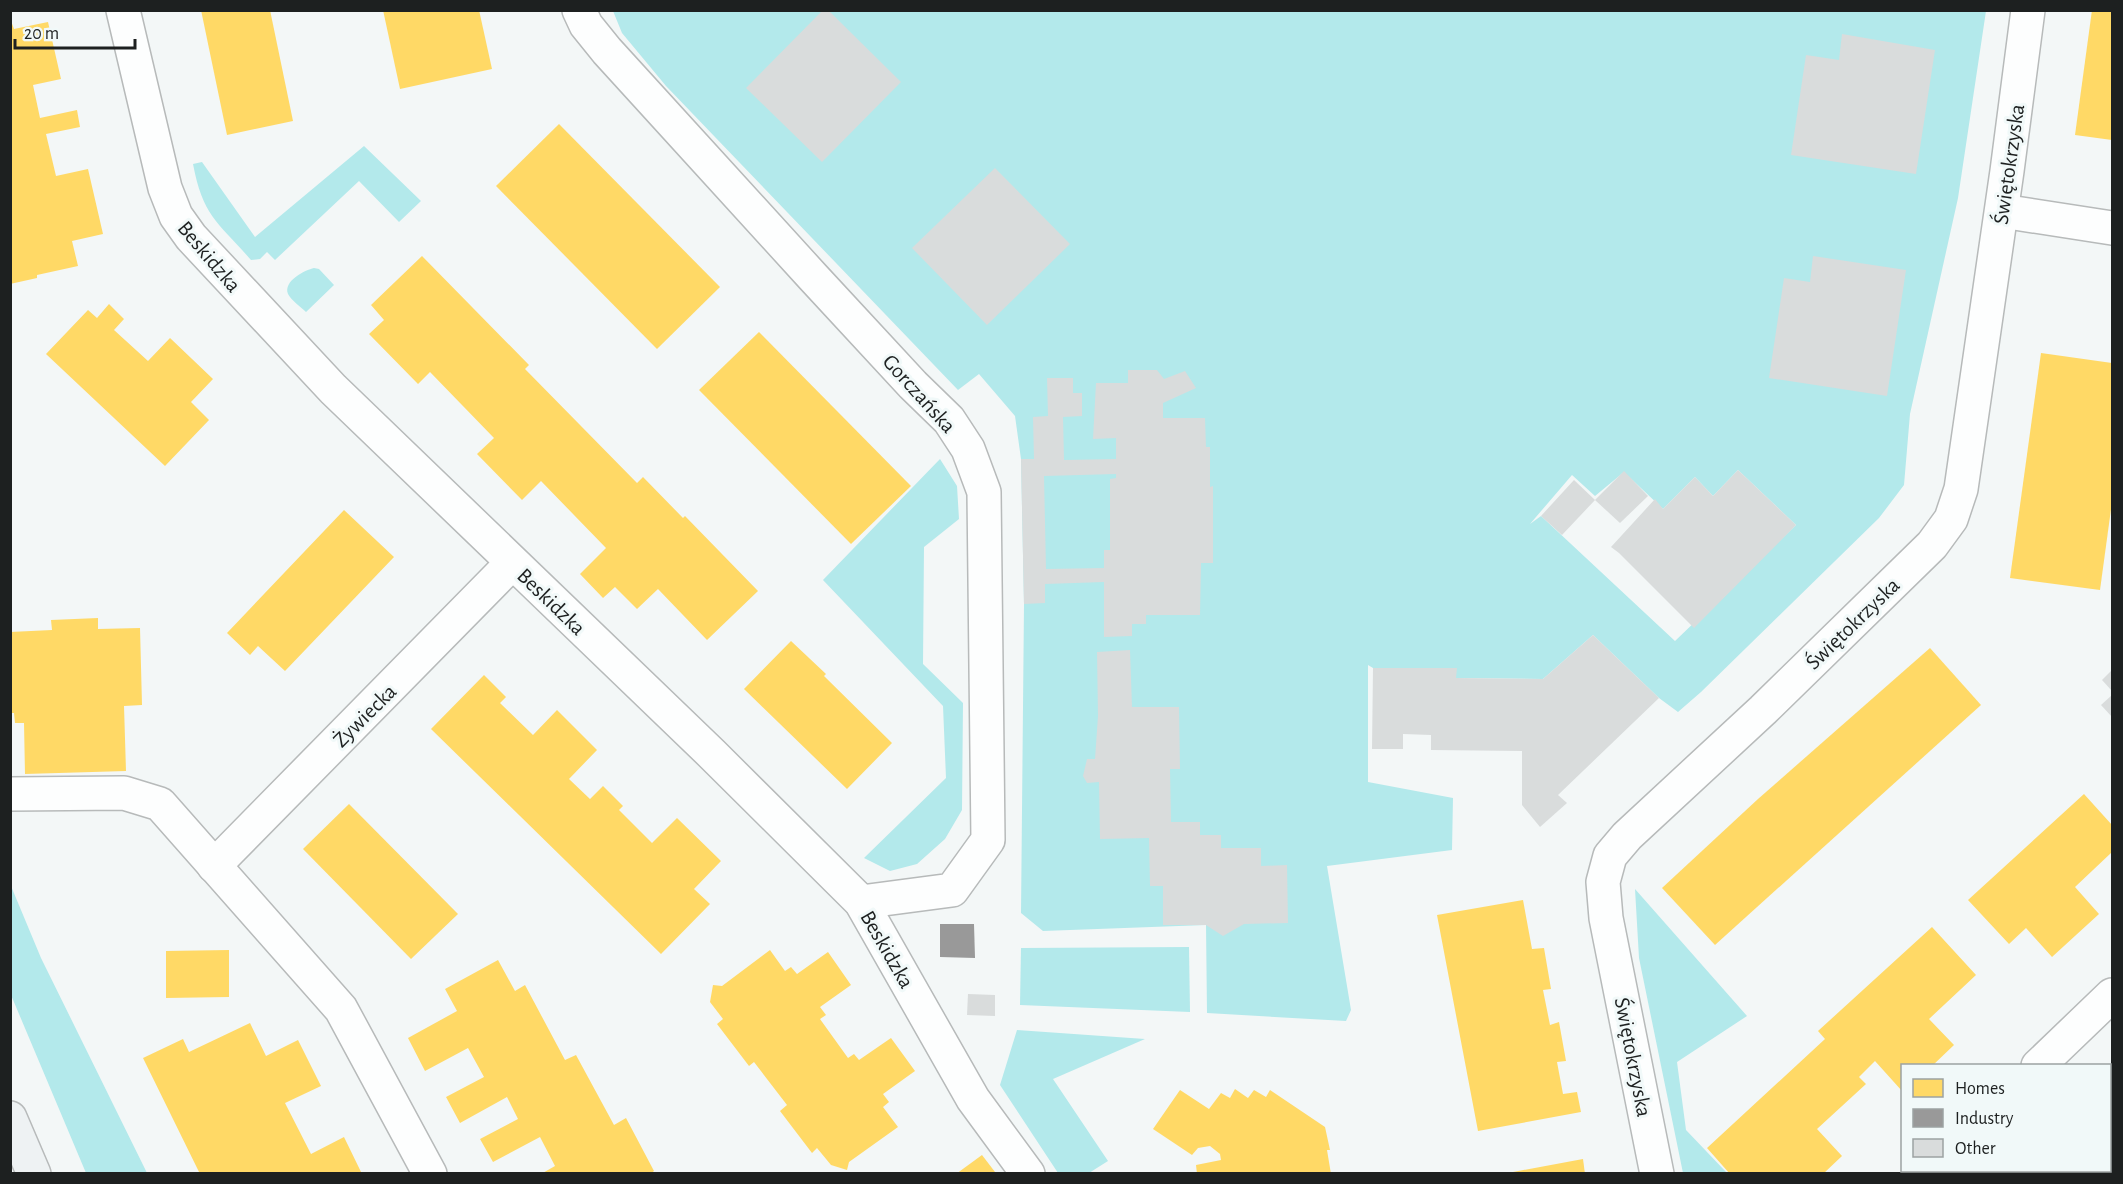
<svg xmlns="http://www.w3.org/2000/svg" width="2123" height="1184" viewBox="0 0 2123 1184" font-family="'Alegreya Sans',sans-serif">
<rect width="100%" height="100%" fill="#f3f7f7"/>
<g fill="#b3e9eb" fill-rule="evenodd">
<path d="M 613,11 L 1986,11 L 1958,198 L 1910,414 L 1904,485 L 1879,518 L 1701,692 L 1678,712 L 1659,698 L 1593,635 L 1543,679 L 1456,678 L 1456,668 L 1373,668 L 1368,665 L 1368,782 L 1453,798 L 1452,850 L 1327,866 L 1351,1010 L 1346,1021 L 1207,1013 L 1206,925 L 1043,931 L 1021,913 L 1024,604 L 1021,459 L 1015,416 L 979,374 L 958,390 L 666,86 L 622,33 ZM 1738,470 L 1796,525 L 1675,641 L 1541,516 L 1530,524 L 1572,475 L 1595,496 L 1624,472 L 1663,509 L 1695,477 L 1713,496 Z"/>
<path d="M 364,146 L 421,201 L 399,222 L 359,181 L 275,260 L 267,252 L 260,259 L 251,260 C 218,222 203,217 193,164 L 202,162 L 255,237 Z"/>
<path d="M 314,268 L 319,269 L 334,285 L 306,312 C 301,307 291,300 288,294 C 283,281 305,270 314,268 Z"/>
<path d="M 940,459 L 957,486 L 959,519 L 924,547 L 923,664 L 963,703 L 962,810 L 945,839 L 917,864 L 890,871 L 864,858 L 946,778 L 943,706 L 823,580 Z"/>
<path d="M 11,886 L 41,958 L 147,1173 L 86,1173 L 11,995 Z"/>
<path d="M 1635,889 L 1747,1016 L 1677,1062 L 1686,1130 L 1727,1173 L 1683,1173 L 1639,958 Z"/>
<path d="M 1189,947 L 1190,1012 L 1020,1005 L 1021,948 Z"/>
<path d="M 1017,1030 L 1145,1039 L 1053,1079 L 1108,1161 L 1089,1173 L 1058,1173 L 1000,1085 Z"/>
</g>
<g fill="#ffd966">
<path d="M 201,10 L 270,10 L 293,121 L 227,135 Z"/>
<path d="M 383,10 L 479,10 L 492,69 L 400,89 Z"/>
<path d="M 2092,10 L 2112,10 L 2112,140 L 2075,135 Z"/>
<path d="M 10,18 L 14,29 L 48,22 L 61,79 L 33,85 L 40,118 L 77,110 L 80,127 L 46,134 L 56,176 L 88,169 L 103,234 L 72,241 L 78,266 L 37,275 L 37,278 L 10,284 Z"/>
<path d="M 559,124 L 720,287 L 657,349 L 496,186 Z"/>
<path d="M 422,256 L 529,365 L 525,369 L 637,483 L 643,477 L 683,518 L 685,516 L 758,591 L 707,640 L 658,589 L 637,609 L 615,587 L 603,598 L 580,574 L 606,548 L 541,481 L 522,500 L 477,454 L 494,438 L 430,372 L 418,384 L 369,334 L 384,320 L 371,305 Z"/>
<path d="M 109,304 L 124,319 L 114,330 L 148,361 L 170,338 L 213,379 L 191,402 L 209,420 L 165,466 L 46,354 L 88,310 L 97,318 Z"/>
<path d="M 759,332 L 911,486 L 851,544 L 699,390 Z"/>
<path d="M 2041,353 L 2112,363 L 2112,502 L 2100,590 L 2010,578 Z"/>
<path d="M 344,510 L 394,557 L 285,671 L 258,646 L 250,655 L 227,633 Z"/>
<path d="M 98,618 L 98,629 L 140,628 L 142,705 L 124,706 L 126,771 L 25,774 L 24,723 L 15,723 L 14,713 L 10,713 L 10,632 L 52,630 L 51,620 Z"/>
<path d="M 791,641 L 826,674 L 824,676 L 892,743 L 847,789 L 744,689 Z"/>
<path d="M 1930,648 L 1981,705 L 1715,945 L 1662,888 L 1758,799 Z"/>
<path d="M 484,675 L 506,697 L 500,703 L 533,735 L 557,710 L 597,750 L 569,779 L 590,799 L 603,786 L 623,806 L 619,810 L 652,843 L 677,818 L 721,861 L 694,889 L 710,904 L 661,954 L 431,729 Z"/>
<path d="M 2084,794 L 2112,825 L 2112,855 L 2111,853 L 2075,887 L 2099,914 L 2052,957 L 2026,928 L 2009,944 L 1968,900 Z"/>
<path d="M 349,804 L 458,914 L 411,959 L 303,849 Z"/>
<path d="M 1523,900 L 1532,949 L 1544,948 L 1551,989 L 1543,990 L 1550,1025 L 1559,1022 L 1566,1061 L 1557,1062 L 1563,1094 L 1577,1092 L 1581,1112 L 1478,1131 L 1437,915 Z"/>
<path d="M 1932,927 L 1976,975 L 1929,1019 L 1954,1045 L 1932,1066 L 1902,1066 L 1902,1091 L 1875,1061 L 1859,1077 L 1866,1084 L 1817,1129 L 1842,1156 L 1823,1174 L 1730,1174 L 1707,1148 L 1825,1039 L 1818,1031 Z"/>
<path d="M 229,950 L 229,997 L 166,998 L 166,951 Z"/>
<path d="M 770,950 L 785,971 L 791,967 L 797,974 L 828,952 L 851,985 L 820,1007 L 826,1015 L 820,1019 L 848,1058 L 854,1054 L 859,1060 L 891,1038 L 915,1071 L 883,1094 L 889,1102 L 883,1107 L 898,1127 L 849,1162 L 847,1170 L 831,1165 L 817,1148 L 812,1153 L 780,1111 L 787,1105 L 754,1062 L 749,1066 L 717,1024 L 723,1019 L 710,1002 L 713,985 L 722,986 Z"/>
<path d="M 498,960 L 515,991 L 525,985 L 565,1060 L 576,1055 L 614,1125 L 626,1118 L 654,1171 L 650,1174 L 541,1174 L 555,1166 L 540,1137 L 493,1162 L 480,1139 L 518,1119 L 507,1097 L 460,1123 L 446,1097 L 484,1077 L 468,1048 L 425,1071 L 408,1038 L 457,1011 L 445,989 Z"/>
<path d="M 250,1023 L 266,1056 L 298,1040 L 321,1086 L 285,1103 L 311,1154 L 344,1137 L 362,1174 L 200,1174 L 143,1058 L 183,1039 L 189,1052 Z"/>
<path d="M 1235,1089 L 1248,1098 L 1254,1090 L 1266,1097 L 1270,1090 L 1325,1127 L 1330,1150 L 1327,1150 L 1331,1174 L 1197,1174 L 1196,1165 L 1221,1160 L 1220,1154 L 1210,1146 L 1198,1148 L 1192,1155 L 1153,1129 L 1180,1090 L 1209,1109 L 1221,1093 L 1230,1098 Z"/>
<path d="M 2112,1126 L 2112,1174 L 2051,1174 L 2048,1170 L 2110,1170 L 2110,1129 Z"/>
<path d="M 982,1155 L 995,1172 L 993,1174 L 956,1174 Z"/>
<path d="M 1583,1159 L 1585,1174 L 1513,1174 L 1513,1172 Z"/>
</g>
<path fill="#999" d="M 940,924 L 974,924 L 975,958 L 940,957 Z"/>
<g fill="#d9dcdc" fill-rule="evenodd">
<path d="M 823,10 L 828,10 L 901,82 L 822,162 L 746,88 Z"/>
<path d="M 1842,34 L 1935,50 L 1916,174 L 1791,155 L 1806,55 L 1839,60 Z"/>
<path d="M 995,168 L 1070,244 L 987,325 L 912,248 Z"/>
<path d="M 1813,256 L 1906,270 L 1887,396 L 1769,378 L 1784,278 L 1810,282 Z"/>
<path d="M 1128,370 L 1157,370 L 1164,379 L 1185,371 L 1196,388 L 1163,403 L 1163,418 L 1205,418 L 1206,447 L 1210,447 L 1210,487 L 1213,486 L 1213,563 L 1201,563 L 1200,615 L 1146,615 L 1146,624 L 1132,624 L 1132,636 L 1104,637 L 1104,582 L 1045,584 L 1045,603 L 1024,604 L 1021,459 L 1034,459 L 1033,417 L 1048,416 L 1047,378 L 1073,378 L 1073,393 L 1082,393 L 1082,416 L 1063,417 L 1064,460 L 1116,459 L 1116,438 L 1093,439 L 1096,383 L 1128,383 ZM 1116,474 L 1116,478 L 1110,479 L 1110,550 L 1104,550 L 1104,568 L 1046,569 L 1044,476 Z"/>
<path d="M 1738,470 L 1796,525 L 1694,628 L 1619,553 L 1611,547 L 1655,499 L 1663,509 L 1695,477 L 1713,496 Z"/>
<path d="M 1624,471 L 1648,496 L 1620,523 L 1595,500 Z"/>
<path d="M 1574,480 L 1595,500 L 1562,535 L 1541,516 Z"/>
<path d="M 1593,635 L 1659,698 L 1558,795 L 1567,803 L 1540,827 L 1522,805 L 1522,751 L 1431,750 L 1431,735 L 1403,734 L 1403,749 L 1372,749 L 1373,668 L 1457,668 L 1456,678 L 1543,679 Z"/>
<path d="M 1130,650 L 1132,707 L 1179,707 L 1180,769 L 1170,769 L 1171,822 L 1200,822 L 1200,835 L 1221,835 L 1221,848 L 1261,848 L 1261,866 L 1287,865 L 1288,923 L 1244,924 L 1223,936 L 1206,925 L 1163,925 L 1163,886 L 1150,886 L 1149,838 L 1100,839 L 1099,782 L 1087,783 L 1083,776 L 1087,759 L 1095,759 L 1098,716 L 1097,652 Z"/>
<path d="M 2112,670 L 2112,691 L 2102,680 Z"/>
<path d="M 2112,695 L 2112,717 L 2101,705 Z"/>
<path d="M 968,994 L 995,995 L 995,1016 L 967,1015 Z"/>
</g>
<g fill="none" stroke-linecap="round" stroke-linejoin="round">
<defs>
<g id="street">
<path d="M 123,10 L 165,188 L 176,216 L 191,237 L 333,389 L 712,754 L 861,902 L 973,1099 L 1028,1174"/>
<path d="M 579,10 L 586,25 L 607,51 L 813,277 L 913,385 L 949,420 L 968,449 L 984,492 L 988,840 L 952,890 L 861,902"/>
<path d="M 2002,211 L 2112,228"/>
<path d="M 10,794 L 124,793 L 160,804 L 341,1009 L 430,1174"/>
<path d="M 214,866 L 512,563"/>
<path d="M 2038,1066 L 2112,995"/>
<path d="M 1657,1174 L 1606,918 L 1603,882 L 1610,856 L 1627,836 L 1763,710 L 1932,545 L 1951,519 L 1961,489 L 2007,171 L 2028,10"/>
<path d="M 1925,1174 L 1928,1170"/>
</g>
<path id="secondary" d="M 10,1118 L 34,1174"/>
</defs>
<use href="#street" stroke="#b7baba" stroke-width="36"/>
<use href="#secondary" stroke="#b7baba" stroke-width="36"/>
<use href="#street" stroke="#fdfefe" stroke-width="33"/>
<use href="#secondary" stroke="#eef2f3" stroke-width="33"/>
</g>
<g text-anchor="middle" stroke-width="6" stroke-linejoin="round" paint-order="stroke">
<g font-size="22" fill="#1d2020" stroke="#f1f9f9">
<text transform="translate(2008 164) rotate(-82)" y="8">Świętokrzyska</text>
<text transform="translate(210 256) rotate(50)" y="8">Beskidzka</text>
<text transform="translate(920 393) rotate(48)" y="8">Gorczańska</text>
<text transform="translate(552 601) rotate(44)" y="8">Beskidzka</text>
<text transform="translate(1852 623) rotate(-44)" y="8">Świętokrzyska</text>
<text transform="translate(364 715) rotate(-45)" y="8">Żywiecka</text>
<text transform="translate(888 949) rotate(60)" y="8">Beskidzka</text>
<text transform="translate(1634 1057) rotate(79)" y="8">Świętokrzyska</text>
</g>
</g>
<rect width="2123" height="1184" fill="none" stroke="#1d2020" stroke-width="24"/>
<rect x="1901" y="1064" width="210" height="108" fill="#f1f9f9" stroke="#9ca2a2" stroke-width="1.5"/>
<rect x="1913" y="1079" width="30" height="18" fill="#ffd966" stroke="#9ca2a2" stroke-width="1.5"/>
<text x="1955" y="1094" font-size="18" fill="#1d2020">Homes</text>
<rect x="1913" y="1109" width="30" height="18" fill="#999999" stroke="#9ca2a2" stroke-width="1.5"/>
<text x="1955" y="1124" font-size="18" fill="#1d2020">Industry</text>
<rect x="1913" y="1139" width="30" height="18" fill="#d9dcdc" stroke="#9ca2a2" stroke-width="1.5"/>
<text x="1955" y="1154" font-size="18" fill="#1d2020">Other</text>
<path d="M15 39v9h120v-9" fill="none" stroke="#1d2020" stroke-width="3"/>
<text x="24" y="39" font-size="18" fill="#1d2020" stroke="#f1f9f9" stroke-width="4.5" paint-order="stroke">20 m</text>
</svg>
